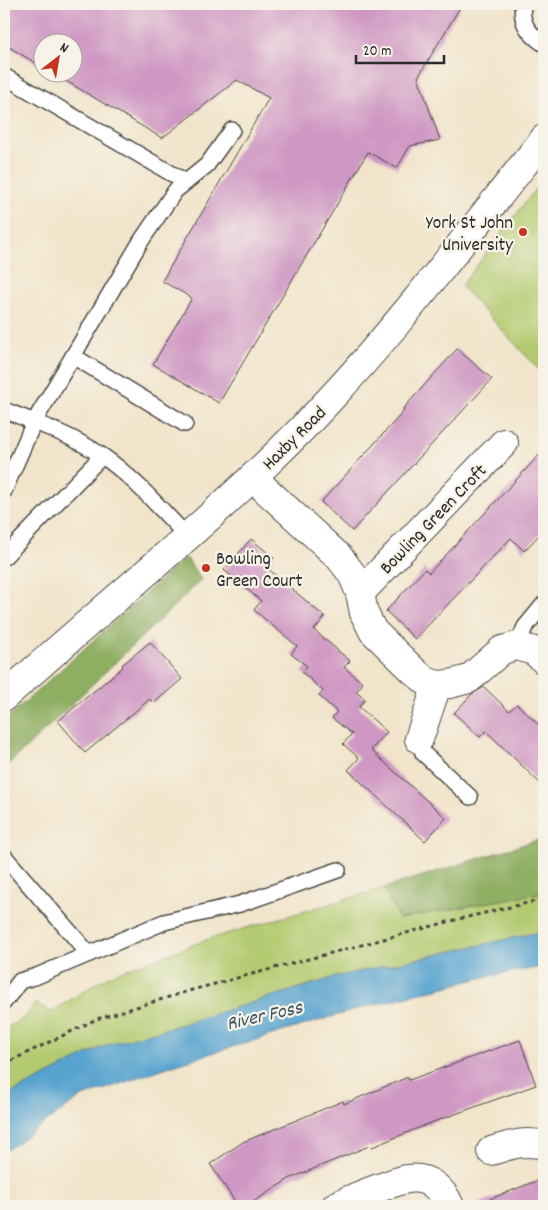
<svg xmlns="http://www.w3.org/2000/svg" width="548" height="1210" viewBox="0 0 548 1210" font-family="Dekko,sans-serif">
<rect width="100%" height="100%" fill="#f7f3e8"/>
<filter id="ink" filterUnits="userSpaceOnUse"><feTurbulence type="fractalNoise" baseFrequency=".02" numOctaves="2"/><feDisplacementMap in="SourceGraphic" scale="10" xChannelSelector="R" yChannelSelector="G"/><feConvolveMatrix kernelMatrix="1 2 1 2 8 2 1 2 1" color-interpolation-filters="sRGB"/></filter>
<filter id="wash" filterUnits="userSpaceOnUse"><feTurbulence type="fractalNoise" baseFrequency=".0096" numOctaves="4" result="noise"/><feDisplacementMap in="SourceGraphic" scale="20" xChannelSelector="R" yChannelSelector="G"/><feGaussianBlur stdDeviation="1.12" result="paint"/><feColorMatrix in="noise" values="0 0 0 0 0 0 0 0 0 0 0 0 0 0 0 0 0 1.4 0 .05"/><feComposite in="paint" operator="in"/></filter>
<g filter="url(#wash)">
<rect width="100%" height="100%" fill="#f1e4ca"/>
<g fill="#b3ca6f" stroke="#6f7a4d">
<path d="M 544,178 L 544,375 L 461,286 Z"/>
<path d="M 384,888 L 399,919 L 544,892 L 544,931 L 339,976 L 169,1028 L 106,1045 L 4,1097 L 4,1030 L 26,1016 L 35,1003 L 51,1012 L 100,981 L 118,972 L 209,939 Z"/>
</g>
<g fill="#8eae62" stroke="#5c6c46">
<path d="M 186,557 L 201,580 L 26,748 L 4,768 L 4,721 Z"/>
<path d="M 544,838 L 544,892 L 399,919 L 384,888 Z"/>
</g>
<path fill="#57a3cf" stroke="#41677d" d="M 544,931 L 544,967 L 488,976 L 361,1008 L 176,1064 L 80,1098 L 4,1152 L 4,1097 L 106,1045 L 169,1028 L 339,976 Z"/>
<g id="blocks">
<g fill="#cf97c3">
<path d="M 4,4 L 462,4 L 418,77 L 440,140 L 410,146 L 397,168 L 368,152 L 219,403 L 153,364 L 192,298 L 162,281 L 269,98 L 237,80 L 162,138 L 51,72 L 72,72 L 72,42 L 42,42 L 42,67 L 4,44 Z"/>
<path d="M 457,349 L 492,379 L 352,531 L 321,502 L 404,411 L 403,409 Z"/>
<path d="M 544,450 L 544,530 L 524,551 L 511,538 L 415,639 L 386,611 L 425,569 L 429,573 Z"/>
<path d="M 251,539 L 274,558 L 266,567 L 325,617 L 314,630 L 350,661 L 344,667 L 363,683 L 356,692 L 365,699 L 359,707 L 387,732 L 371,750 L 446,818 L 425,841 L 348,770 L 359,758 L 343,744 L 352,734 L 332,718 L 337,712 L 319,696 L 323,691 L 302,672 L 307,666 L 291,654 L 297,646 L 254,610 L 261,601 L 224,570 Z"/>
<path d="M 150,642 L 182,679 L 154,703 L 150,699 L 85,753 L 58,721 L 123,667 L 122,665 Z"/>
<path d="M 484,687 L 509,711 L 517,704 L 544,730 L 544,787 L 486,731 L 480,737 L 454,713 L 472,694 Z"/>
<path d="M 520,1040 L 536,1085 L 433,1122 L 370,1148 L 369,1146 L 289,1179 L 247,1206 L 238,1206 L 210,1164 L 243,1142 L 343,1101 L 344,1104 L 408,1077 L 409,1080 Z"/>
<path d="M 544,1178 L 544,1206 L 477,1206 L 477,1204 Z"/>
</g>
</g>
</g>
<g filter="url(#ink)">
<use href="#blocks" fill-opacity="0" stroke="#494743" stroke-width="1"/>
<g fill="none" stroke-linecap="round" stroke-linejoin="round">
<defs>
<g id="service">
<path d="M 523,4 C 520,23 529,34 544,44"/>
<path d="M 4,76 L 186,182"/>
<path d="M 73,356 L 185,424"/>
<path d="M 4,410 C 37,423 71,435 101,455 C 134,477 160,509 188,537"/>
<path d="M 4,491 L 34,422 L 141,241 L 175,191 L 207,165 L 232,130"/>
<path d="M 4,557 L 102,456"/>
<path d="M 517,646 L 525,627 L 544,604"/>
<path d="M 419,739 L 423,753 L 470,797"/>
<path d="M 4,856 L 89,954"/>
<path d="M 4,1002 L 20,981 L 37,976 L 164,922 L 240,904 L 338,870"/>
</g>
<g id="minor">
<path d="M 253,478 L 339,557 L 352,574 L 360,593 L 364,613 L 373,631 L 414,671 L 426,681 L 437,685 L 450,684 L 469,679 L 502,650 L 517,646 L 534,651 L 544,660"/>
<path d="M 360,593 L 504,443"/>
<path d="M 419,739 L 437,685"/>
<path d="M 491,1151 C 510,1145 525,1140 544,1145"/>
<path d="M 336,1206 C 350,1199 365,1193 379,1188 C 388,1185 399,1180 408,1179 C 428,1176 443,1189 450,1206"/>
</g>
<path id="tertiary" d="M 4,697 C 114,597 232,506 333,396 C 408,315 475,225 544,139"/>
</defs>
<use href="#service" stroke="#494743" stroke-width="18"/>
<use href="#minor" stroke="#494743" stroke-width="30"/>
<use href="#tertiary" stroke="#494743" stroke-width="30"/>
<path stroke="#494743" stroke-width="3" stroke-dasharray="4 4" stroke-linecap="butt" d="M 4,1064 L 97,1019 L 192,990 L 459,919 L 544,899"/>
<use href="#service" stroke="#fff" stroke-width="15"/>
<use href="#minor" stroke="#fff" stroke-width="28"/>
<use href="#tertiary" stroke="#fff" stroke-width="28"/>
</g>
</g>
<g fill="#c8321e" stroke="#f7f3e8" stroke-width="2">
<circle cx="523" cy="232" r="5"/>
<circle cx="206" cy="568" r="5"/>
</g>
<g text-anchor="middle" stroke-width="4.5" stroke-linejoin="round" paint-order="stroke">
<g font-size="19" fill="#2b2b2b" stroke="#f7f3e8" text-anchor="end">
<text x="513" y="228">York St John<tspan x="513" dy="22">University</tspan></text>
<text x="216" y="564" text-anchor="start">Bowling<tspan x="216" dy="22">Green Court</tspan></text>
</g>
<g font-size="19" fill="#2b2b2b" stroke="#f7f3e8">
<text transform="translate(293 437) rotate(-45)" y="7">Haxby Road</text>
<text transform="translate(432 518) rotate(-46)" y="7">Bowling Green Croft</text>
</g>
<g font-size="20" font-style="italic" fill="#3a5564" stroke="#f7f3e8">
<text transform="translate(264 1014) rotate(-13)" y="7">River Foss</text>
</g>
</g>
<rect width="548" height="1210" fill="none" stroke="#f7f3e8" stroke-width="20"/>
<g transform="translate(58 58) rotate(31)"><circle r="24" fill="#f7f3e8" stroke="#a5a39c"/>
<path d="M0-4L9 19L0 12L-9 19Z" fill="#c8321e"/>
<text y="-8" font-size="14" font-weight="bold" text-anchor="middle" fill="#2b2b2b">N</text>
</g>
<path d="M356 55v8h88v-8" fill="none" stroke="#2b2b2b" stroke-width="2.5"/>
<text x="363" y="55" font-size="15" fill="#2b2b2b" stroke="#f7f3e8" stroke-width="4" paint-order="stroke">20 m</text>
</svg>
